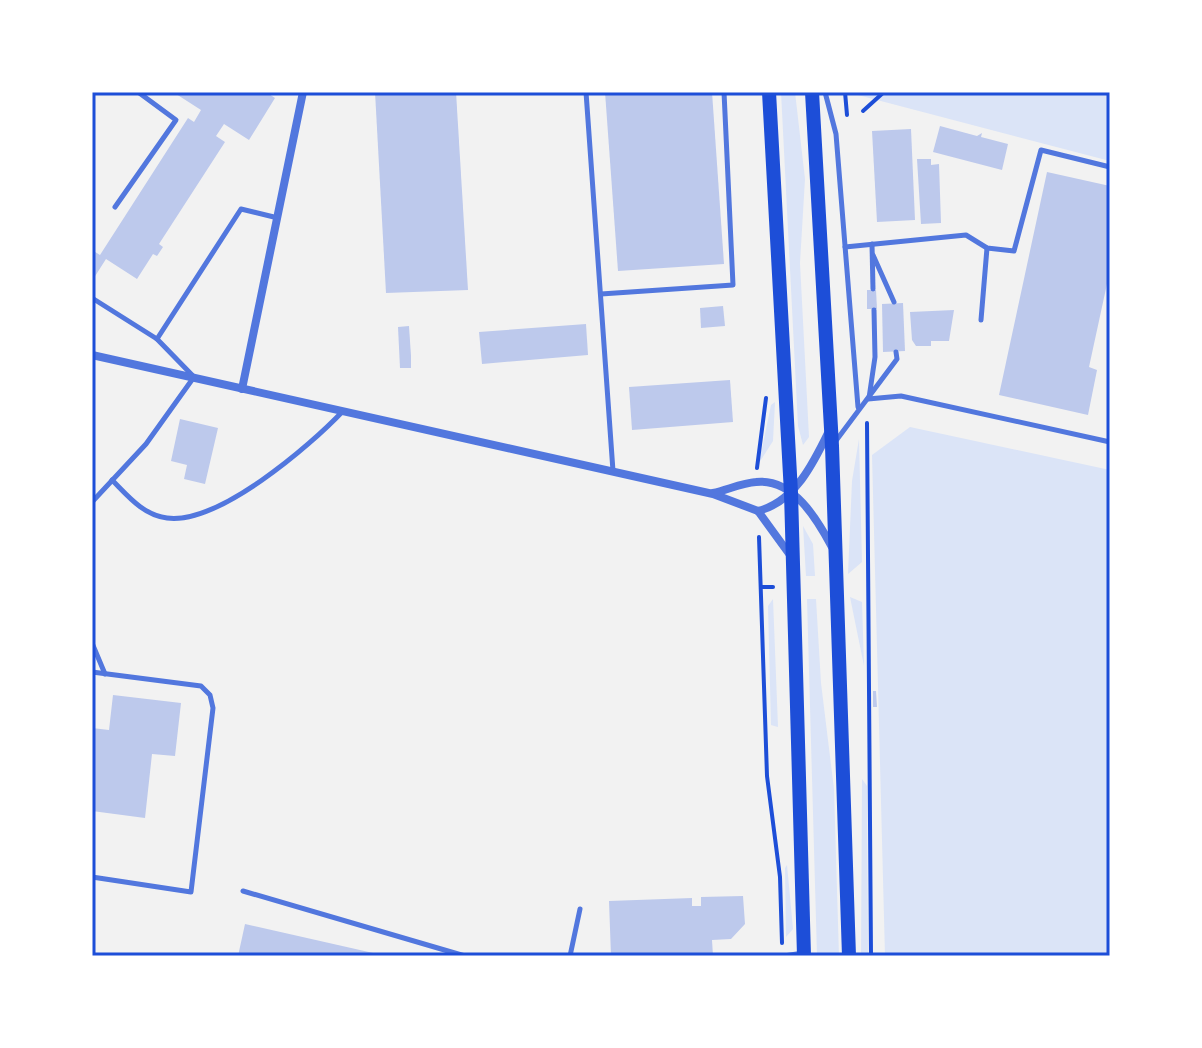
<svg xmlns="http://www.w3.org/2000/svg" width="1202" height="1048" viewBox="0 0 1202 1048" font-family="'Source Sans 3',sans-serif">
<rect width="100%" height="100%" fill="#f2f2f2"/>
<g fill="#dbe4f7">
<path d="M 781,92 L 795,92 L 805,179 L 800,263 L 809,437 L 803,445 L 798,426 Z"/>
<path d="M 858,92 L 1110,92 L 1110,161 L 858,95 Z"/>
<path d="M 775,402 L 773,441 L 759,463 L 771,405 Z"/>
<path d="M 910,427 L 1110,470 L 1110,956 L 885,956 L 872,455 Z"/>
<path d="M 859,439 L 862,562 L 848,574 L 852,481 Z"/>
<path d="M 803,526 L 813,544 L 815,576 L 806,576 Z"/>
<path d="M 850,597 L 862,602 L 864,666 Z"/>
<path d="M 773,599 L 778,727 L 771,725 L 768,606 Z"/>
<path d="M 807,599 L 816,599 L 821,683 L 834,789 L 839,956 L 817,956 Z"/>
<path d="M 862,779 L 867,786 L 868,956 L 861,956 Z"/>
<path d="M 787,865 L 793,929 L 786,937 L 785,868 Z"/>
</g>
<g fill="#bdc9ec">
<path d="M 173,92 L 266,92 L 275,98 L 249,140 L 224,124 L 216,136 L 225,142 L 159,244 L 163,247 L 157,256 L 153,254 L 137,279 L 106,259 L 92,281 L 92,250 L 100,255 L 188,118 L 194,122 L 201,110 Z"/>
<path d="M 375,92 L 456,92 L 468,290 L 386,293 Z"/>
<path d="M 605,92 L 712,92 L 724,264 L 618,271 Z"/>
<path d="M 940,126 L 977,136 L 982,133 L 981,137 L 1008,144 L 1002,170 L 933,152 Z"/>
<path d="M 911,129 L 915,220 L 877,222 L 872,131 Z"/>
<path d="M 917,159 L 931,159 L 931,165 L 939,164 L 941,223 L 921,224 Z"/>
<path d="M 1047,172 L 1110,186 L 1110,270 L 1089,367 L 1097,370 L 1088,415 L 999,395 Z"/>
<path d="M 867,290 L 876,290 L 877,309 L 867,309 Z"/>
<path d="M 903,303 L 905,351 L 883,352 L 882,304 Z"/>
<path d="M 723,306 L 725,326 L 701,328 L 700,308 Z"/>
<path d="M 954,310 L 949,341 L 931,341 L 931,346 L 916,346 L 912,340 L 910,312 Z"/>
<path d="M 586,324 L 588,355 L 482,364 L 479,332 Z"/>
<path d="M 409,326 L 411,356 L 411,368 L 400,368 L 398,327 Z"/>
<path d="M 730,380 L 733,422 L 632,430 L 629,387 Z"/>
<path d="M 180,419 L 218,428 L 205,484 L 184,479 L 187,465 L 171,461 Z"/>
<path d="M 873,691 L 876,691 L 877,707 L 873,707 Z"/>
<path d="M 113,695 L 181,703 L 175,756 L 152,754 L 145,818 L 92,811 L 92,728 L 109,730 Z"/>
<path d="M 743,896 L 745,924 L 731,939 L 712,940 L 713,956 L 611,956 L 609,901 L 692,898 L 692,906 L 701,906 L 701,897 Z"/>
<path d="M 245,924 L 382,955 L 382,956 L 238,956 Z"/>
</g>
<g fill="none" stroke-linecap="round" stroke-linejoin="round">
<g stroke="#1d4ed8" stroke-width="4">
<path d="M 845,92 L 847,115"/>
<path d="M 863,111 L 884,92"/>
<path d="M 867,423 L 871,956"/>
<path d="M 757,468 L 766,398"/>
<path d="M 759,537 L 767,776 L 780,877 L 782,943"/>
<path d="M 761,587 L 773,587"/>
</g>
<g stroke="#5277de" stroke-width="5">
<path d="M 586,92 L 613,471"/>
<path d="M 825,92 L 836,134 L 858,407"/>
<path d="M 115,207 L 176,120 L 138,92"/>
<path d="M 872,244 L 873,289"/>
<path d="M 845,247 L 966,235 L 987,248 L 1014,251 L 1041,150 L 1110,167"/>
<path d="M 873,255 L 894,302"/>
<path d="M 601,294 L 733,285 L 724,92"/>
<path d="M 92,298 L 157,339 L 194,377 L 146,444 L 92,502"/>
<path d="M 981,320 L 987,248"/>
<path d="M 157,339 L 241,209 L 278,218"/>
<path d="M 869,398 L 875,357 L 874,310"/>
<path d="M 868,399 L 901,396 L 1110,442"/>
<path d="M 835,442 L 897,359 L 896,352"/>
<path d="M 112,480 C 128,496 143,515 167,518 C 218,525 310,446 343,411"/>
<path d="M 92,643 L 105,674"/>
<path d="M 92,672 L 201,686 L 210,695 L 213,708 L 191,892 L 92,877"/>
<path d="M 243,891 L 465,956"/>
<path d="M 570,956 L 580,909"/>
<path d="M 784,956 L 803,953"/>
</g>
<g stroke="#5277de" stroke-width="8">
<path d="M 92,355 L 713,494 L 758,511 L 790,555"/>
<path d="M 242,389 L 303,92"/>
<path d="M 713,493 C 727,490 742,483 756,482 C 793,478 817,519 832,547"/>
<path d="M 758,511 C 795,502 814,462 829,431"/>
</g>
<g stroke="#1d4ed8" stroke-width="14">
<path d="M 769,92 L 791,493 L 804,956"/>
<path d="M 812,92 L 832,446 L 849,956"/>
</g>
</g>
<rect width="1202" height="1048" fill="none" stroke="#ffffff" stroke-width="188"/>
<rect x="94" y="94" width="1014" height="860" fill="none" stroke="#1d4ed8" stroke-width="3"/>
</svg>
